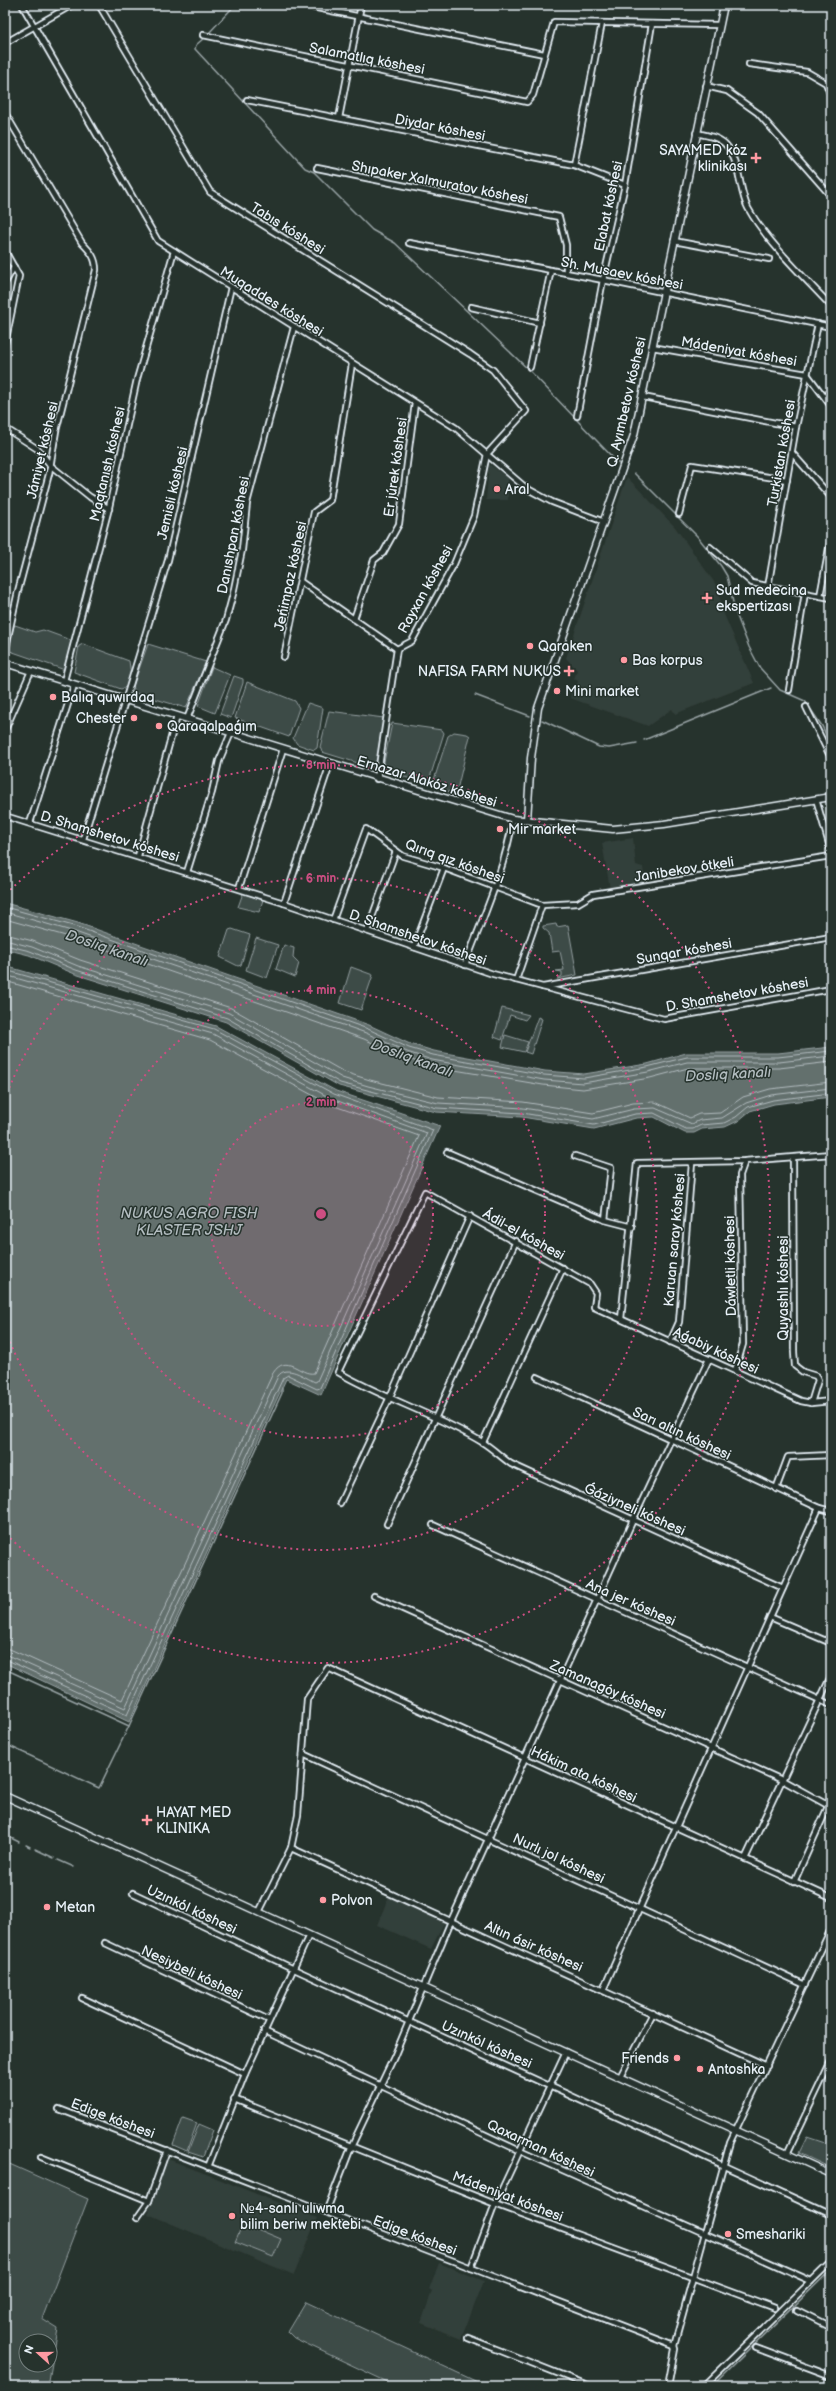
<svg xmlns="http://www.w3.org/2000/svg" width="836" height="2391" viewBox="0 0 836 2391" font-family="'Balsamiq Sans',sans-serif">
<rect width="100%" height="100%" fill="#26332d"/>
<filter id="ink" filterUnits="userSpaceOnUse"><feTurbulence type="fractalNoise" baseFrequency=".025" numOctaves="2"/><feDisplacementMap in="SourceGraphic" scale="8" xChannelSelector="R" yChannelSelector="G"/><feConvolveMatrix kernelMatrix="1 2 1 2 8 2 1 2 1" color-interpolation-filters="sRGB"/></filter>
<g filter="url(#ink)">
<g fill="#333f3a">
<path d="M 489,464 L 508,478 L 508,500 L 486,500 Z"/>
<path d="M 627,477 L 675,527 L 717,586 L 723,612 L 754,683 L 675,714 L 672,709 L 648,726 L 570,698 L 571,694 L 569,693 L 572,685 L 576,686 L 578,681 L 574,679 L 577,670 L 566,658 Z"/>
<path d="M 633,838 L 636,865 L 643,867 L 645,882 L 610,889 L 602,843 Z"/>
<path d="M 389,1896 L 445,1921 L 431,1949 L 377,1925 Z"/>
<path d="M 168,2159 L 317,2218 L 294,2275 L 148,2214 Z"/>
<path d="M 439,2263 L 484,2281 L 461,2339 L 421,2323 L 432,2291 L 429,2289 Z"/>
</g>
<g fill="#3e4b47" stroke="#939ea0" fill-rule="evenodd">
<path d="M 5,598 L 13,606 L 5,643 Z"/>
<path d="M 15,625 L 35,632 L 43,630 L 73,641 L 65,670 L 10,651 L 13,628 Z"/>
<path d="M 83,644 L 129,661 L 131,675 L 128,686 L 121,689 L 74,672 L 79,646 Z"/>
<path d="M 148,644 L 206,662 L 186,708 L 135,693 L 133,686 Z"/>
<path d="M 212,667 L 230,675 L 215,713 L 198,706 Z"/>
<path d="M 234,676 L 243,679 L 243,683 L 231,718 L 220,714 Z"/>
<path d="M 247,682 L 295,701 L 299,708 L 289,737 L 235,718 Z"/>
<path d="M 308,703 L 323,708 L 317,748 L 314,750 L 297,744 L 293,738 Z"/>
<path d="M 329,711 L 384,718 L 377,765 L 371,767 L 322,752 L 320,747 Z"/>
<path d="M 392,723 L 442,730 L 444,733 L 428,784 L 384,771 L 383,767 Z"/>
<path d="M 454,732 L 467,734 L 470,736 L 456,794 L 438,788 L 433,783 L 448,736 Z"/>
<path d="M 243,893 L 263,900 L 259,912 L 238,907 Z"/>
<path d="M 556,924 L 557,927 L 568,925 L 577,975 L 557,979 L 562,976 L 562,972 L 556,971 L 564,970 L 560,951 L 552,952 L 549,933 L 543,928 L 543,926 Z"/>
<path d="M 232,929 L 250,935 L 241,965 L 238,966 L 220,957 L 229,930 Z"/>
<path d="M 256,938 L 278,945 L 267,978 L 246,970 Z"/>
<path d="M 284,945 L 294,948 L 293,957 L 299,963 L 295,977 L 276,969 Z"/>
<path d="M 351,967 L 373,975 L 361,1010 L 340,1003 Z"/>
<path d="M 502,1008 L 529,1015 L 525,1020 L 510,1015 L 502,1040 L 494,1037 Z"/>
<path d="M 538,1017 L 542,1019 L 531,1054 L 525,1052 Z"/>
<path d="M 505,1035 L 528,1042 L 524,1052 L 502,1047 Z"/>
<path d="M 183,2118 L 197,2123 L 187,2151 L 173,2145 Z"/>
<path d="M 199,2124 L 213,2130 L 203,2157 L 188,2152 Z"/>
<path d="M 807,2137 L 831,2145 L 831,2168 L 799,2153 Z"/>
<path d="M 5,2162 L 88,2199 L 42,2319 L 58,2329 L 48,2386 L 20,2386 L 5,2380 ZM 26,2341 L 50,2341 L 50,2365 L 26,2365 Z"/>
<path d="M 243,2223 L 281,2239 L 273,2257 L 235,2242 Z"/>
<path d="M 306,2302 L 486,2386 L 396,2386 L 294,2338 L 288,2332 Z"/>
</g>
<g fill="#636f6d" stroke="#98a3a5">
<path d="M 5,903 L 78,923 L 369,1025 L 410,1044 L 434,1051 L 545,1071 L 584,1074 L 647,1064 L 686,1053 L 778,1053 L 831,1047 L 831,1097 L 774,1104 L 750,1111 L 738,1121 L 725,1127 L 702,1129 L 694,1133 L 685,1133 L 654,1117 L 636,1118 L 594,1129 L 522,1117 L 436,1112 L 339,1086 L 226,1022 L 75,974 L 29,955 L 5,949 Z"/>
<path d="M 5,966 L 216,1026 L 336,1091 L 440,1126 L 321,1395 L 286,1379 L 129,1722 L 5,1663 Z"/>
</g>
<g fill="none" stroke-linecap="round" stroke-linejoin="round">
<g stroke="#b3bdc0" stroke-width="1">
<path d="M 5,907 L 77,927 L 368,1029 L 409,1048 L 433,1055 L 544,1075 L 584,1078 L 647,1067 L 687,1057 L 778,1057 L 831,1051"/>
<path d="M 5,912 L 75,932 L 366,1033 L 407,1052 L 432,1060 L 544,1080 L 583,1083 L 648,1072 L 687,1062 L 779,1062 L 831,1056"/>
<path d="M 5,919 L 73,938 L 364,1039 L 405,1058 L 431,1066 L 543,1085 L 583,1089 L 650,1078 L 688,1068 L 779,1068 L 831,1062"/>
<path d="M 5,934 L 33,941 L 80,960 L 231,1008 L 344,1072 L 370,1080 L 438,1097 L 523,1102 L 593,1113 L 633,1103 L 655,1102 L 690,1118 L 699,1114 L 720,1113 L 743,1097 L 770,1089 L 831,1082"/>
<path d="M 5,940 L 32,947 L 78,966 L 229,1013 L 342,1078 L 368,1086 L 438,1103 L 523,1108 L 593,1119 L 634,1109 L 655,1108 L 692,1124 L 700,1120 L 722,1118 L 746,1103 L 771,1095 L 831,1088"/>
<path d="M 5,945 L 30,951 L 76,970 L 227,1018 L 340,1083 L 437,1108 L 522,1113 L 594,1125 L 635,1114 L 654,1113 L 686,1129 L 693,1129 L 701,1125 L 724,1123 L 736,1117 L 748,1107 L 773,1100 L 831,1093"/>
<path d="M 5,970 L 214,1029 L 334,1094 L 433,1130 L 320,1388 L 317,1389 L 288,1375 L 283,1378 L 127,1715 L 5,1659"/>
<path d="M 5,975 L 213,1034 L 332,1099 L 427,1133 L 317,1381 L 315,1382 C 304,1377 287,1364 278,1376 L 125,1708 L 5,1654"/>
<path d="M 5,981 L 210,1040 L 329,1104 L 419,1136 L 314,1373 C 300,1376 287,1352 273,1373 L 122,1700 L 12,1650 L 5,1648"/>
</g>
<g stroke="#98a3a5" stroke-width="1.5">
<path d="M 208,34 L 235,5"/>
<path d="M 204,38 L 196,45 L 195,49 L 305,168 L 314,172 L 372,230 L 395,243 L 469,313 L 532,373 L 619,464"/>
<path d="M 634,473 L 697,536 L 721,566 L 727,576 L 735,611 L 749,647 L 760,668 L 780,690 L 805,701 L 822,726 L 831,745"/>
<path d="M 475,695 L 530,716"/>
<path d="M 542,720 L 599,747 L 609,748 L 637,743"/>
<path d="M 644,740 L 771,688"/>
<path d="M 5,1669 L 129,1726 L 282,1393 L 282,1388"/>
<path d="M 5,1744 L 99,1788 L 129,1726"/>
<path d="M 5,1836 L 6,1836"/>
<path d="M 11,1838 L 19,1842"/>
<path d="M 26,1845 L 30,1847"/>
<path d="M 35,1849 L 54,1858"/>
<path d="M 58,1860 L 74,1867"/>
<path d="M 712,2386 L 831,2270"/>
</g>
<defs>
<g id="street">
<path d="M 22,5 L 158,241 L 456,428 L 526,488 L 552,502 L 604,522"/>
<path d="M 99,5 L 210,192 L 470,354 L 493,370 L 526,411 L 487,454 L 474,516 L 454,564 L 412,641 L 397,649 L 377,779"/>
<path d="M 302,5 L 544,54"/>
<path d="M 203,35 L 527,102 L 533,95 L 554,22 L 719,25"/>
<path d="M 5,43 L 72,5"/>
<path d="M 749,64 L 807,72 L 826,83 L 831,96"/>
<path d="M 706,86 L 727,91 L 758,113 L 831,196"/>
<path d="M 247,100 L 574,165 L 625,185"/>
<path d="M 5,113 L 82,243 C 91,252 96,258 96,270 L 56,431 L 49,474 L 18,591 L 5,651"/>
<path d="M 339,118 L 361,5"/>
<path d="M 696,133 C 706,135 719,137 726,145 C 740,160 739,191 748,208 C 766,241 805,278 831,306"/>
<path d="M 574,165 L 602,23"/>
<path d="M 317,168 L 559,217 L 566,245 L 566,273"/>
<path d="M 674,241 L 769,259"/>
<path d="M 409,243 L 603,280 L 831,327"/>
<path d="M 5,251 L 19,276 L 5,344"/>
<path d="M 5,283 L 14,267"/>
<path d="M 471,307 L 540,323"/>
<path d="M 652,347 L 807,374 L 831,406"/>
<path d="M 530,367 L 551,270"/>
<path d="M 643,397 L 796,427"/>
<path d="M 577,416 L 603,280 L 625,185 L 652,24"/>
<path d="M 5,428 L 39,450 L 50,465 L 90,497 L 109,509"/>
<path d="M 792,453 L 831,497"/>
<path d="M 679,514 L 692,465 L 787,480"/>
<path d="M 710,547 L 752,583 L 831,598"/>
<path d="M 301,582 L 397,649"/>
<path d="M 768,587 L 796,427 L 818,324"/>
<path d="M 820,596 L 831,538"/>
<path d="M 354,619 L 374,560 L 383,553 L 399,524 L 415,403"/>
<path d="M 284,657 L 314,512 L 330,500 L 352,364"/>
<path d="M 64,681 L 108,512 L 137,379 L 174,251"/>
<path d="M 789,690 L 805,593"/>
<path d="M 806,707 L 831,758"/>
<path d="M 187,719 L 226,620 L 233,594 L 242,550 L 247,503 L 294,327"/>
<path d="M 5,730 L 31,671"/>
<path d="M 816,799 L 831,851"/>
<path d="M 5,816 L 284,903 L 493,974 L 664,1019 L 831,989"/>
<path d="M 30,823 L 74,685"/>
<path d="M 83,839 L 168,560 L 231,287"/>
<path d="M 138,856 L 177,716"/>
<path d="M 187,872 L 212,792 L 219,761 L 231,733"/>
<path d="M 239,888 L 283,749"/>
<path d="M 284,903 L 330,764"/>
<path d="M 333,920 L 366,829 L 403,856 L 444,868 L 542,905 L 578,903 L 593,894 L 831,856"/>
<path d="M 367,931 L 396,851"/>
<path d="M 414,947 L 444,868"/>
<path d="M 465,965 C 483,917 505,869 513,819"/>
<path d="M 516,980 L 542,905"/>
<path d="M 543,987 L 831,937"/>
<path d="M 447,1152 L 605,1220 L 632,1227"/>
<path d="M 575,1156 L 611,1168 L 605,1220"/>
<path d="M 793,1158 L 794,1352 L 795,1366 L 803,1372 L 816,1376 L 818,1380 L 811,1403"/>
<path d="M 621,1319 L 637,1163 L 745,1161 L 831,1154"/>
<path d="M 670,1342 L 679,1322 L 692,1163"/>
<path d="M 735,1371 L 743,1344 L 740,1175 L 745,1161"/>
<path d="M 537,1377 L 819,1508 L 831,1511"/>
<path d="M 483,1442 L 563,1268"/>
<path d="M 776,1489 L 788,1457 L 831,1455"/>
<path d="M 340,1503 L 389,1399 L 470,1216"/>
<path d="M 387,1524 L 516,1241"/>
<path d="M 433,1525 L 831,1705"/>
<path d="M 783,1588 L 511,1464 C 501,1457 492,1448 482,1442 C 436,1414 384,1399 338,1372 L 425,1192 L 590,1284 L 596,1293 L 594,1307 L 801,1401 L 811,1403 L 831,1401"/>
<path d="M 374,1596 L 782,1780 L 831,1807"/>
<path d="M 770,1617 L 831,1643"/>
<path d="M 303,1754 L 805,1985"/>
<path d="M 291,1848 L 767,2066"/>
<path d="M 745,1859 L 831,1676"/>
<path d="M 794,1882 L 831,1800"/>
<path d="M 133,1893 L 294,1969 L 831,2215"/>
<path d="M 259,1912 L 291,1848 L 298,1815 L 307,1699 L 328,1668 L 831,1898"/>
<path d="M 105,1943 L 269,2020"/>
<path d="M 603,1990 L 819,1508"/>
<path d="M 82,1998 L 245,2074"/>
<path d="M 264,2031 L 520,2151 L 811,2281"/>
<path d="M 620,2077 L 653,2013"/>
<path d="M 234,2099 L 495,2204 L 775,2308"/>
<path d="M 59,2109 L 674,2346"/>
<path d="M 787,2154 L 831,2061"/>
<path d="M 41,2157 L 149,2201"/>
<path d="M 208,2167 L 245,2074 L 309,1935"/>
<path d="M 326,2212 L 352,2145 L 394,2057 L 451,1921 L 633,1520 L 709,1359"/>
<path d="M 137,2218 L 149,2201 L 167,2150"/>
<path d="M 471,2268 L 495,2204 L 566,2052"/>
<path d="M 797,2310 L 831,2327"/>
<path d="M 468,2338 L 590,2386"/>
<path d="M 756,2348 L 831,2376"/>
<path d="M 668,2386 L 675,2349 L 674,2346 L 730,2142 L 831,1929"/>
<path d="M 704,2386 L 831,2262"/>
</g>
<g id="secondary">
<path d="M 5,663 L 513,819 L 613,829 L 664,824 L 831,797"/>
<path d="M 527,820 L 531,758 L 538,708 L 634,435 L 724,5"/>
<path d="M 5,1796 L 831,2174"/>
</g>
</defs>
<use href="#street" stroke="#e8f1f8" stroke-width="8"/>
<use href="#secondary" stroke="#e8f1f8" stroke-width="9"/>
<use href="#street" stroke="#26332d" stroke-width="4.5"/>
<use href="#secondary" stroke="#26332d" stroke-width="6"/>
</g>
</g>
<circle cx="321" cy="1214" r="112" fill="#cc4e82" fill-opacity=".12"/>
<g fill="none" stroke="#cc4e82" stroke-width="2" stroke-dasharray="2 4">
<circle cx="321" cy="1214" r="112"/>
<circle cx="321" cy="1214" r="224"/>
<path d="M5 1099A336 336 0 1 1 5 1329"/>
<path d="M6 894A449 449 0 1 1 6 1534"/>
</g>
<g fill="#ff9aa2" stroke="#26332d" stroke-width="1.5">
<path d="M754 152h4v4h4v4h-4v4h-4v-4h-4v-4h4z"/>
<circle cx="497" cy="489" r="4"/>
<path d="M705 592h4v4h4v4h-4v4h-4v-4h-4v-4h4z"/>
<circle cx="530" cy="646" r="4"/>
<circle cx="624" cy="660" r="4"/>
<path d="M567 665h4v4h4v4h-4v4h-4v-4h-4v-4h4z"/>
<circle cx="557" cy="691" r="4"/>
<circle cx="53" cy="697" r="4"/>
<circle cx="134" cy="718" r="4"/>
<circle cx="159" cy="726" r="4"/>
<circle cx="500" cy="829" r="4"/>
<path d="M145 1814h4v4h4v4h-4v4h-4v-4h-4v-4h4z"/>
<circle cx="323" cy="1900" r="4"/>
<circle cx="47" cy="1907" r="4"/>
<circle cx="677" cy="2058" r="4"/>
<circle cx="700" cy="2069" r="4"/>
<circle cx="232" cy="2216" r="4"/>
<circle cx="728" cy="2234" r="4"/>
</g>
<g text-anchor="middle" stroke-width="3" stroke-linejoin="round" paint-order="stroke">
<g font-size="14" fill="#e8f1f8" stroke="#26332d">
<text transform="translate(367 58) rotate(11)" y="5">Salamatlıq kóshesi</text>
<text transform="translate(440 127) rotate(11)" y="5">Diydar kóshesi</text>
<text transform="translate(440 182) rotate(11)" y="5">Shıpaker Xalmuratov kóshesi</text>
<text transform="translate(608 206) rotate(-78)" y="5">Elabat kóshesi</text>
<text transform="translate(288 228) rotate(32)" y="5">Tabıs kóshesi</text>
<text transform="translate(622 273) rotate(11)" y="5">Sh. Musaev kóshesi</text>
<text transform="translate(272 301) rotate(32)" y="5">Muqaddes kóshesi</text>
<text transform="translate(739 351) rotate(10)" y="5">Mádeniyat kóshesi</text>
<text transform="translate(626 402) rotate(-77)" y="5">Q. Ayımbetov kóshesi</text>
<text transform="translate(42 450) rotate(-77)" y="5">Jámiyet kóshesi</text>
<text transform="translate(781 453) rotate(-80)" y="5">Turkistan kóshesi</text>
<text transform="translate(107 464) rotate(-77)" y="5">Maqtanısh kóshesi</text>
<text transform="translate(395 467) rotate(-82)" y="5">Er júrek kóshesi</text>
<text transform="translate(172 493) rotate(-77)" y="5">Jemisli kóshesi</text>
<text transform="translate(233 535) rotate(-79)" y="5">Danıshpan kóshesi</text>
<text transform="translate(290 576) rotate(-78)" y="5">Jeńimpaz kóshesi</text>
<text transform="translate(425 589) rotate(-61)" y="5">Rayxan kóshesi</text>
<text transform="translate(427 781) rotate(17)" y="5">Ernazar Alakóz kóshesi</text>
<text transform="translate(110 836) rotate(17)" y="5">D. Shamshetov kóshesi</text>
<text transform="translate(455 861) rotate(20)" y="5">Qırıq qız kóshesi</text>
<text transform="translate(684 869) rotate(-9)" y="5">Janibekov ótkeli</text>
<text transform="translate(418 937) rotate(19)" y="5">D. Shamshetov kóshesi</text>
<text transform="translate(684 951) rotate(-10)" y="5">Sunqar kóshesi</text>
<text transform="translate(737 994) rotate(-10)" y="5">D. Shamshetov kóshesi</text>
<text transform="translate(524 1234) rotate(29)" y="5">Ádil-el kóshesi</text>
<text transform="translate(674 1240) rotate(-85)" y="5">Karuan saray kóshesi</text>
<text transform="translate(730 1266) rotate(-91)" y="5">Dáwletli kóshesi</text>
<text transform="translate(783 1288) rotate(-90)" y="5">Quyashlı kóshesi</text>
<text transform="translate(716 1350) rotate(25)" y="5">Aǵabiy kóshesi</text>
<text transform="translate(682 1433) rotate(25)" y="5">Sarı altın kóshesi</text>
<text transform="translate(635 1509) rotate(24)" y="5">Ǵáziyneli kóshesi</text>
<text transform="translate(631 1602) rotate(24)" y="5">Ana jer kóshesi</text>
<text transform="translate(608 1689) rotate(24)" y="5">Zamanagóy kóshesi</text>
<text transform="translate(584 1774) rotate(25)" y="5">Hákim ata kóshesi</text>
<text transform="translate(559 1858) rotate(25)" y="5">Nurlı jol kóshesi</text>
<text transform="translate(192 1909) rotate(25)" y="5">Uzınkól kóshesi</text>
<text transform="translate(534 1946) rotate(24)" y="5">Altın ásir kóshesi</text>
<text transform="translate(192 1972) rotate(25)" y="5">Nesiybeli kóshesi</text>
<text transform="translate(487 2044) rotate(24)" y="5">Uzınkól kóshesi</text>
<text transform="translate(113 2118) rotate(21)" y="5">Edige kóshesi</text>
<text transform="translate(541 2148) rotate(25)" y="5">Qaxarman kóshesi</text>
<text transform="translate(508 2196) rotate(21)" y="5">Mádeniyat kóshesi</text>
<text transform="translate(415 2235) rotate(21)" y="5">Edige kóshesi</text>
</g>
<g font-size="14" fill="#e8f1f8" stroke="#26332d" text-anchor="start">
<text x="747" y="155" text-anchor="end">SAYAMED kóz<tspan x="747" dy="16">klinikası</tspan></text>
<text x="505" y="494">Aral</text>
<text x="716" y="595">Sud medecina<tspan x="716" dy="16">ekspertizası</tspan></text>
<text x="538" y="651">Qaraken</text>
<text x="632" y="665">Bas korpus</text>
<text x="561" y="676" text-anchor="end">NAFISA FARM NUKUS</text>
<text x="565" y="696">Mini market</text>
<text x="61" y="702">Balıq quwırdaq</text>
<text x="126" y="723" text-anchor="end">Chester</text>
<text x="167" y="731">Qaraqalpaǵım</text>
<text x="508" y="834">Mir market</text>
<text x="156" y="1817">HAYAT MED<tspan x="156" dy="16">KLINIKA</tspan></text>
<text x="331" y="1905">Polvon</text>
<text x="55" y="1912">Metan</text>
<text x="669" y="2063" text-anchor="end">Friends</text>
<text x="708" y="2074">Antoshka</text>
<text x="240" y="2213">№4-sanlı ulıwma<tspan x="240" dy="16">bilim beriw mektebi</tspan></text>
<text x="736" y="2239">Smeshariki</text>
</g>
<g font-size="15" font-style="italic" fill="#b3bdc0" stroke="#26332d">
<text transform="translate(107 948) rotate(19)" y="5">Doslıq kanalı</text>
<text transform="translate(412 1058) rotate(20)" y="5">Doslıq kanalı</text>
<text transform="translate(728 1074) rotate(-3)" y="5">Doslıq kanalı</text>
<text x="189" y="1218">NUKUS AGRO FISH<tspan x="189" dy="17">KLASTER JSHJ</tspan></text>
</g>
</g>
<circle cx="321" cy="1214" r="6" fill="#cc4e82" stroke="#26332d" stroke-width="2"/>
<g font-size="12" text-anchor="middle" font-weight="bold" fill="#cc4e82" stroke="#26332d" stroke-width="3" stroke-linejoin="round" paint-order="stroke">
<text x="321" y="769">8 min</text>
<text x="321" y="882">6 min</text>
<text x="321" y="994">4 min</text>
<text x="321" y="1106">2 min</text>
</g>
<rect width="836" height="2391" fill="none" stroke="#26332d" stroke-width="20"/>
<rect x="10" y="10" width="816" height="2371" fill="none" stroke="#e8f1f8" stroke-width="1.5" filter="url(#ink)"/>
<g transform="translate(38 2353) rotate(291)"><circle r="19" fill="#26332d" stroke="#747f7e"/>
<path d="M0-3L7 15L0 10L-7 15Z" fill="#ff9aa2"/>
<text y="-6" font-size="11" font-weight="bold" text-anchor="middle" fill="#e8f1f8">N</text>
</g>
</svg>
